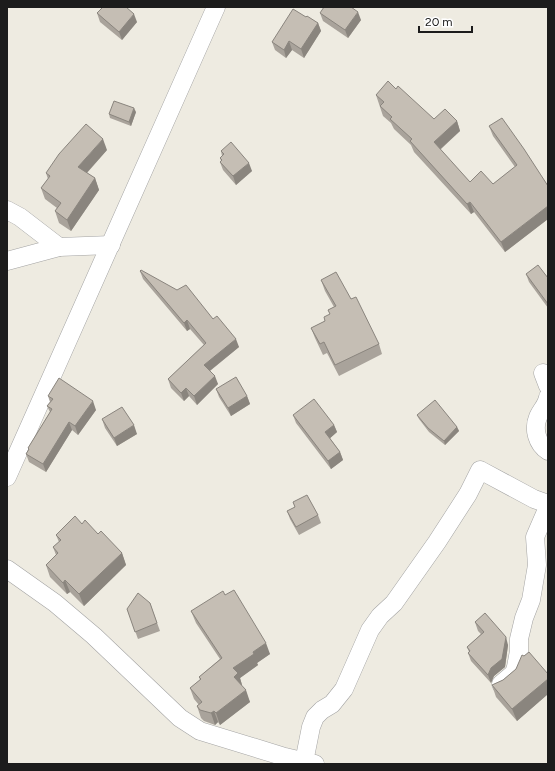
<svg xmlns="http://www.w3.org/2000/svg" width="555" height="771" viewBox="0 0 555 771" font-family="Figtree,sans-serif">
<rect width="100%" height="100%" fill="#eeebe1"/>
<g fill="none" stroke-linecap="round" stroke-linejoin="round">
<defs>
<g id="minor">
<path d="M 7,210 L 20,217 L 59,247"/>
<path d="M 7,261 L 59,247 L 111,245"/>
<path d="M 543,373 L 548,386"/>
<path d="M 548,397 C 547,405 541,410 538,417 C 533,429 537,444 548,451"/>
<path d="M 7,477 L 216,7"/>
<path d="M 7,569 L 55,603 L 94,636 L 180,718 L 200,731 L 285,757 L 315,764"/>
<path d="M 501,684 L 514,673 L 516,667 L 519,651 L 519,639 L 524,618 L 531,600 L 537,565 L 535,537 L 548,507"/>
<path d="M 304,762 L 311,727 L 315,717 L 322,710 L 332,704 L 344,689 L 370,630 L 380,616 L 394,603 L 437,542 L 468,494 L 480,470 L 534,499 L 548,504"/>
</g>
</defs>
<use href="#minor" stroke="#a3a3a3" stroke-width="19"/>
<use href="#minor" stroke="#fff" stroke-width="18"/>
</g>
<g fill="#a9a39b">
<path d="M 97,13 L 137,22 L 122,40 L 100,22 Z"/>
<path d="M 320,13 L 361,20 L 348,38 L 323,21 Z"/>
<path d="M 306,17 L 318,23 L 321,31 L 304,58 L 292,50 L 286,58 L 275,50 L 272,42 Z"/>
<path d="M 396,89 L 434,119 L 457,121 L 460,131 L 440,150 L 470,182 L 493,184 L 515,167 L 493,136 L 489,126 L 548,186 L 548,219 L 505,252 L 474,212 L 471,214 L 414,152 L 411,145 L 394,129 L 391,123 L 383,116 L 376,95 Z"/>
<path d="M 136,112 L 131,126 L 110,118 L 109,114 Z"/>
<path d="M 107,150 L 87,173 L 95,178 L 99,190 L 71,231 L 59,223 L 55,211 L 57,208 L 45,199 L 41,188 L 48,179 L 46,173 Z"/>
<path d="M 221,151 L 252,171 L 236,185 L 223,170 L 220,162 L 221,161 L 220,158 L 222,156 Z"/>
<path d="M 140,271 L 213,319 L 239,347 L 210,371 L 218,384 L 197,405 L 189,396 L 184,401 L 171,388 L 168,379 L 204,345 L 190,329 L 187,331 L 143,279 Z"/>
<path d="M 526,274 L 548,278 L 548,308 L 529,282 Z"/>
<path d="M 321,280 L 351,299 L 379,344 L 382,354 L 339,376 L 327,353 L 323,355 L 315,338 L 311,328 L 325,321 L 330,314 L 328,310 L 334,307 L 325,291 Z"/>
<path d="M 216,389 L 247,396 L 250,404 L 231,416 L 219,397 Z"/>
<path d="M 48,396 L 96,410 L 78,435 L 72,430 L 46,472 L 29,462 L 26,454 L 28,450 L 28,448 L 50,412 L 47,406 L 50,402 Z"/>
<path d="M 293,415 L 334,425 L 337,432 L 330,438 L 340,452 L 343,460 L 331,469 L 296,423 Z"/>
<path d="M 417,415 L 457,427 L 459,431 L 445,445 L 429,432 L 419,419 Z"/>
<path d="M 102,419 L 137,434 L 117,446 L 105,428 Z"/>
<path d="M 293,502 L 318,515 L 321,523 L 299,535 L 290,519 L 287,511 L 295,507 Z"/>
<path d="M 82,524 L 98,534 L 122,553 L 126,565 L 84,606 L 70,592 L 67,594 L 50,577 L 46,565 L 56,555 L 53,547 L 59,542 L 56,535 Z"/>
<path d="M 225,595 L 270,654 L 257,663 L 258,665 L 240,678 L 242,685 L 241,685 L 250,702 L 220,725 L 218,722 L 215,725 L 204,721 L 201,718 L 197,706 L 199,705 L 194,699 L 190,688 L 200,680 L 199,677 L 220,659 L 196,623 L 191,611 Z"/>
<path d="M 150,603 L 160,631 L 138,639 L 127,609 Z"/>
<path d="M 475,622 L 508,645 L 505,667 L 494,676 L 491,683 L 471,661 L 468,653 L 469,652 L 467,647 L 481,634 L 478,631 Z"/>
<path d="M 524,656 L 548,674 L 548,694 L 517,721 L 496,697 L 492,685 L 503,680 L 516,669 Z"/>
</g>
<g fill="#8a857e">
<path d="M 358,12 L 361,20 L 348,38 L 345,30 Z"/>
<path d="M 134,14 L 137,22 L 122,40 L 119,32 Z"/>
<path d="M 318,23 L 321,31 L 304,58 L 301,49 Z"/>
<path d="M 289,41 L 292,50 L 286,58 L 284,50 Z"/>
<path d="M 134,108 L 136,112 L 131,126 L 129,122 Z"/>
<path d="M 457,121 L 460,131 L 437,152 L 434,142 Z"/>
<path d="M 103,139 L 107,150 L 82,178 L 78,167 Z"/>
<path d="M 249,163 L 252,171 L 236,185 L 233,176 Z"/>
<path d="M 95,178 L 99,190 L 71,231 L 67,220 Z"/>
<path d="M 470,202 L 474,212 L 471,214 L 467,204 Z"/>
<path d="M 548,206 L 548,219 L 505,252 L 501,242 Z"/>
<path d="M 187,320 L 190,329 L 187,331 L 184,323 Z"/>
<path d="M 236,339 L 239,347 L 207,373 L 204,365 Z"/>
<path d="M 215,376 L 218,384 L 197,405 L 194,396 Z"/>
<path d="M 186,388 L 189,396 L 184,401 L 181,393 Z"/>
<path d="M 247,396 L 250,404 L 231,416 L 228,408 Z"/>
<path d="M 93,401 L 96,410 L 78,435 L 75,426 Z"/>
<path d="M 69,422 L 72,430 L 46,472 L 43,464 Z"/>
<path d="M 134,425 L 137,434 L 117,446 L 114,438 Z"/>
<path d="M 334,425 L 337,432 L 328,440 L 325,432 Z"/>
<path d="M 457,427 L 459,431 L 445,445 L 444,441 Z"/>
<path d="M 340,452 L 343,460 L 331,469 L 328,461 Z"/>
<path d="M 122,553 L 126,565 L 84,606 L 79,594 Z"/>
<path d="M 65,580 L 70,592 L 67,594 L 63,583 Z"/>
<path d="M 506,637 L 508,645 L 505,667 L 494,676 L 491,683 L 488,675 Z"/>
<path d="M 266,643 L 270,654 L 257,663 L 258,665 L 240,678 L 242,685 L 238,688 L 234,677 L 233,668 L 253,652 Z"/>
<path d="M 548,679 L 548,694 L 517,721 L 512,709 Z"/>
<path d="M 246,690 L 250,702 L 220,725 L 216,713 Z"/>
<path d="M 214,711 L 218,722 L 215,725 L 211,713 Z"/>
</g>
<g fill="#c5beb4" stroke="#8a857e">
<path d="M 103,7 L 126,7 L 134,14 L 119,32 L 97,13 Z"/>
<path d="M 324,7 L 351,7 L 358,12 L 345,30 L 320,13 Z"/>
<path d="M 293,9 L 306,17 L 307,16 L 318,23 L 301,49 L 289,41 L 284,50 L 272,42 Z"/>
<path d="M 388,81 L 396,89 L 398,86 L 434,119 L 445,109 L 457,121 L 434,142 L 470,182 L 481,171 L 493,184 L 517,165 L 489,126 L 502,118 L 524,149 L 548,186 L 548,206 L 501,242 L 470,202 L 467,204 L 410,141 L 412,139 L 390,119 L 392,117 L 380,106 L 384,102 L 376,95 Z"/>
<path d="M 114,101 L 134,108 L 129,122 L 109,114 Z"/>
<path d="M 86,124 L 103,139 L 78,167 L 95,178 L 67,220 L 55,211 L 61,203 L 41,188 L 50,176 L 46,173 L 59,154 Z"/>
<path d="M 231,142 L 249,163 L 233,176 L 220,162 L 222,160 L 220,158 L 224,154 L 221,151 Z"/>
<path d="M 538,265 L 548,278 L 548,304 L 526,274 Z"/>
<path d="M 141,270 L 177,290 L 186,285 L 213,319 L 217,316 L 236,339 L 204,365 L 215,376 L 194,396 L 186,388 L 181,393 L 168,379 L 206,343 L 187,320 L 184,323 L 140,271 Z"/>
<path d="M 336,272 L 351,299 L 356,297 L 379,344 L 335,365 L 324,342 L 320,344 L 311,328 L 325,321 L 324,317 L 330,314 L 328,310 L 336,306 L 321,280 Z"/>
<path d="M 236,377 L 247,396 L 228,408 L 216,389 Z"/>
<path d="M 59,378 L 93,401 L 75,426 L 69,422 L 43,464 L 26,454 L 29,449 L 28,448 L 52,409 L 47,406 L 53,399 L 48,396 Z"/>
<path d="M 314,399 L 334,425 L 325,432 L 340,452 L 328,461 L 293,415 Z"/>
<path d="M 435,400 L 457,427 L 444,441 L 428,428 L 417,415 Z"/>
<path d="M 122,407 L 134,425 L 114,438 L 102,419 Z"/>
<path d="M 307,495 L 318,515 L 296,527 L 287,511 L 295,507 L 293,502 Z"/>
<path d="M 75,516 L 82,524 L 85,520 L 98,534 L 101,531 L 122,553 L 79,594 L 65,580 L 63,583 L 46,565 L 58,553 L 53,547 L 61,540 L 56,535 Z"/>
<path d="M 234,590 L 266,643 L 253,652 L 254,654 L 233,668 L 238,673 L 234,677 L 246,690 L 216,713 L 214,711 L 211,713 L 200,710 L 197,706 L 202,702 L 190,688 L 201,679 L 199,677 L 222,658 L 191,611 L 223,591 L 225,595 Z"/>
<path d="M 138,593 L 150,603 L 157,623 L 135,632 L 127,609 Z"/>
<path d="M 485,613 L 506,637 L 502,659 L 491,668 L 488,675 L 468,653 L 470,651 L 467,647 L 484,632 L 475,622 Z"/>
<path d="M 529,652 L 548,674 L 548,679 L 512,709 L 492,685 L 503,680 L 516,669 L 522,655 L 524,656 Z"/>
</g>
<rect width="555" height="771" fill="none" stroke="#1c1c1c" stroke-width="16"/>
<path d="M419 26v6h53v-6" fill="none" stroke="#1c1c1c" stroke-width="2"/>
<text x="425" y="26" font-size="12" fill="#1c1c1c" stroke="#ffffff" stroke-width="3" paint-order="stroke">20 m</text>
</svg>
